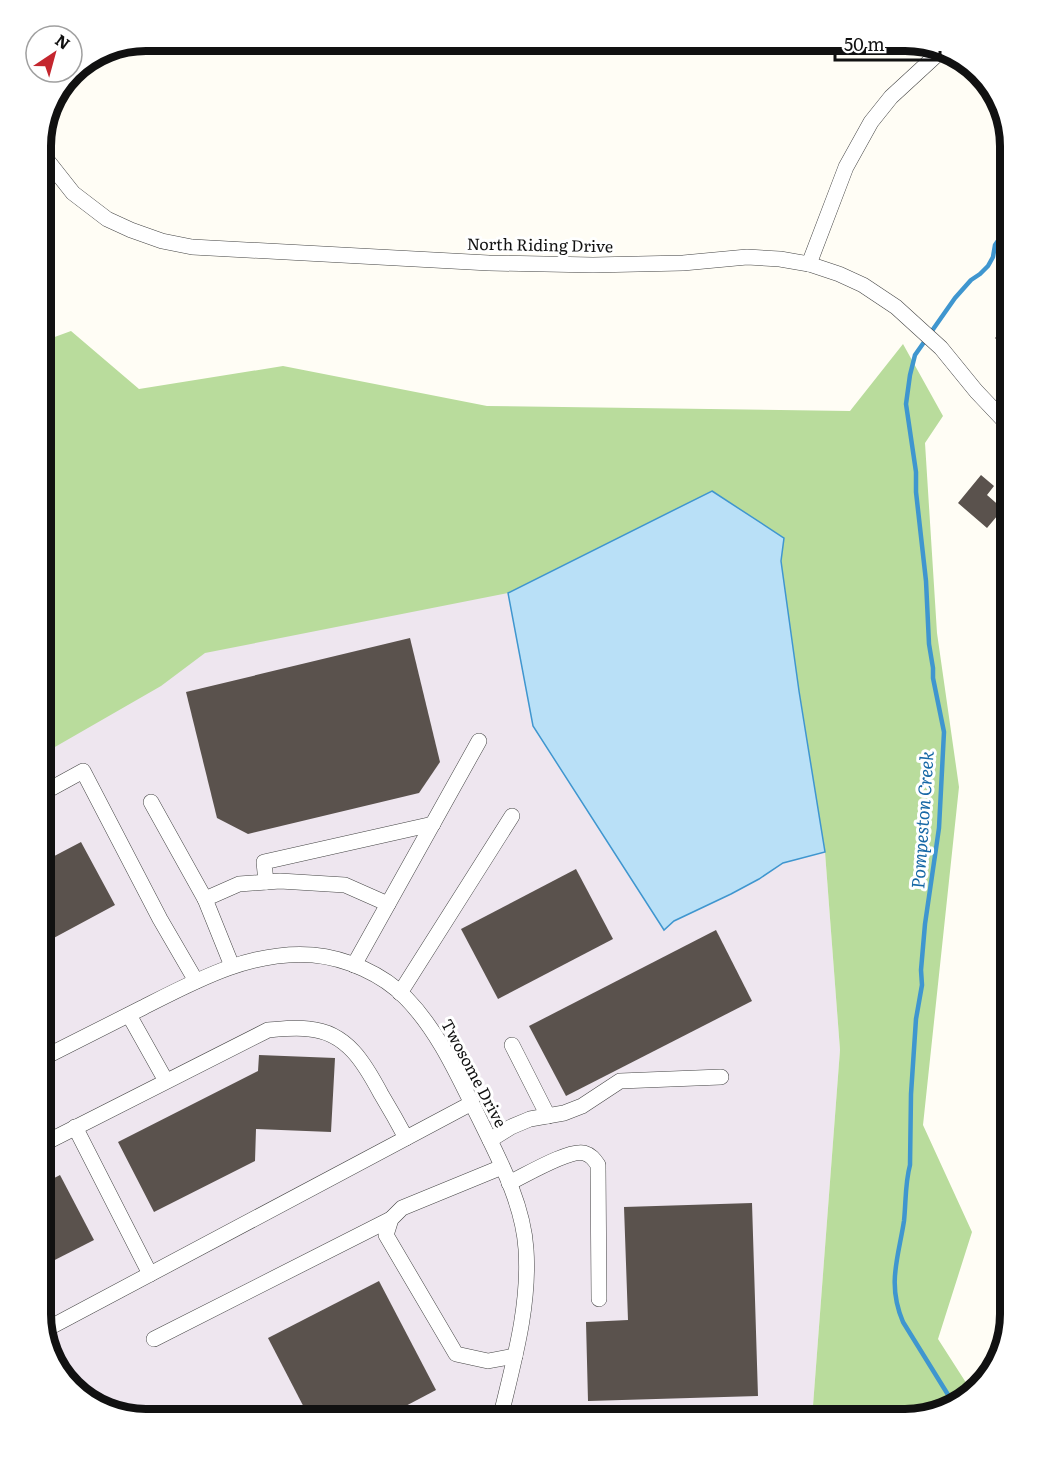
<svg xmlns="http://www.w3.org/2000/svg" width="1051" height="1460" viewBox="0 0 1051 1460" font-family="Literata,serif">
<rect width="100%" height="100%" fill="#fffdf5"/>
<path fill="#eee6ef" d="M 41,419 L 91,497 L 567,481 L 858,521 L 825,852 L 840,1050 L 812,1419 L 139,1419 L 93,1405 L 55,1367 L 41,1314 Z"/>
<path fill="#b9dc9c" d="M 71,331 L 139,389 L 283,366 L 487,406 L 850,411 L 903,344 L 943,416 L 925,443 L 937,633 L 959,787 L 923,1125 L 972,1232 L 938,1339 L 972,1392 L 958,1405 L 905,1419 L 812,1419 L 840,1050 L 825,852 L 799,691 L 781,561 L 784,538 L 712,491 L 508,593 L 205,653 L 161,686 L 41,755 L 41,342 Z"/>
<path fill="#b9e0f7" stroke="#3f96cf" stroke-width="1.5" d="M 712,491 L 784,538 L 781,561 L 799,691 L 825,852 L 783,863 L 759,879 L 731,894 L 674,921 L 664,930 L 533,726 L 508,593 Z"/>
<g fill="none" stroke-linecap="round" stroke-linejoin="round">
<path stroke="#3f96cf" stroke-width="4.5" d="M 955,1406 L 903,1322 C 887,1284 898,1259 904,1221 C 906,1202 905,1183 910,1165 L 911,1094 L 916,1019 L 922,985 L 921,970 L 925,924 L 939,828 L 944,732 L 933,678 L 933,668 L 929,644 L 926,581 L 916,492 L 916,472 L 906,404 L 910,375 L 915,355 L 955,298 L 971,280 L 980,274 L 988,266 L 993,257 L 995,245 L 1002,235 L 1010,216"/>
</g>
<g fill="#5a524d">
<path d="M 1011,323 L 1011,353 L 995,338 Z"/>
<path d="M 981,475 L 994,486 L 987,495 L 1003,509 L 987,528 L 958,503 Z"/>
<path d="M 410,638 L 440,762 L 419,793 L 248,834 L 217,818 L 186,692 Z"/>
<path d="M 81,842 L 115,905 L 50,940 L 45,931 L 41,933 L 41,863 Z"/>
<path d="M 576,869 L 613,939 L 498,999 L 461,929 Z"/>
<path d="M 716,930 L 752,1001 L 566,1096 L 529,1026 Z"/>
<path d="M 259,1055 L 335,1058 L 331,1132 L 256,1129 L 255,1161 L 154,1212 L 118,1142 L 258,1071 Z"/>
<path d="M 60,1175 L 94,1240 L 41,1267 L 41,1185 Z"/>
<path d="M 752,1203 L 758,1396 L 588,1401 L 586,1322 L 628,1320 L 624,1207 Z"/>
<path d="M 379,1281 L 436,1390 L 381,1419 L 310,1419 L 268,1338 Z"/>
</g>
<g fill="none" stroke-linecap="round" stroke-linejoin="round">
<defs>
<g id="minor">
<path d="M 41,150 L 43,155 L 73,193 L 107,219 L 131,230 L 162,241 L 192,247 L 489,263 L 593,265 L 683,263 L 747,257 L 780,259 L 809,264 L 839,274 L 863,285 L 896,307 L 941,348 L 976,391 L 1010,427"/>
<path d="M 809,264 L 846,167 L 871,122 L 891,97 L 942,50"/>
<path d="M 41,794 L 83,771 L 160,919 L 196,981"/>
<path d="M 151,802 L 205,899"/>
<path d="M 266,882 L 264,862 L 433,824"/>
<path d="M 354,965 L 479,741"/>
<path d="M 232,966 L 205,899 L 239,884 L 280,881 L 345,885 L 388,904"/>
<path d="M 400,993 L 512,816"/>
<path d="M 129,1015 L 166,1081"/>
<path d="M 512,1045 L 548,1116"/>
<path d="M 41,1059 C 74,1042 108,1025 142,1008 C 195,981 251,950 313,955 C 346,958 383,974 406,998 C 439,1032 458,1076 479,1118 C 499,1159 523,1203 526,1249 C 530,1307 513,1364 500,1419"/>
<path d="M 75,1127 L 150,1274"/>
<path d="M 490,1140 L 511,1127 L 530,1119 L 564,1113 L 582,1106 L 620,1081 L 721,1077"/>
<path d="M 41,1145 L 268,1030 C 281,1029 295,1027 309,1029 C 347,1032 365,1064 381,1094 C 390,1109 398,1123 406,1138"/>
<path d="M 502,1167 L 402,1208 L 391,1219 L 386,1235 L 456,1354 L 488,1361 L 515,1356"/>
<path d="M 509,1183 C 524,1176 569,1149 584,1153 C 591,1155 594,1159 598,1165 L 599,1299"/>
<path d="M 45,1330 L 472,1103"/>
<path d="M 154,1339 L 391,1219"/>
</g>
</defs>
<use href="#minor" stroke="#444" stroke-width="16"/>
<use href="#minor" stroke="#fff" stroke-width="15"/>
</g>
<g text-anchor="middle" stroke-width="6" stroke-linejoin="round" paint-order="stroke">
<g font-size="16" fill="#111" stroke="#fff">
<text transform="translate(540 245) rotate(1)" y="6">North Riding Drive</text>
<text transform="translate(474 1073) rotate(62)" y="6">Twosome Drive</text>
</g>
<g font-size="18" font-style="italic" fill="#1768a6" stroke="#fff">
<text transform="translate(923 820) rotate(-86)" y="6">Pompeston Creek</text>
</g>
</g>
<path d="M0 0H1051V1460H0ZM146 51H905A95 95 0 0 1 1000 146V1314A95 95 0 0 1 905 1409H146A95 95 0 0 1 51 1314V146A95 95 0 0 1 146 51Z" fill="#fff" fill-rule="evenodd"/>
<path fill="none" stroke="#111" stroke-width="8" d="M146 51H905A95 95 0 0 1 1000 146V1314A95 95 0 0 1 905 1409H146A95 95 0 0 1 51 1314V146A95 95 0 0 1 146 51Z"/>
<g transform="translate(54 54) rotate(36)"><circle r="28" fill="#ffffff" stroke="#a0a0a0" stroke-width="1.5"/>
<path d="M0-4.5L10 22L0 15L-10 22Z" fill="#c4262e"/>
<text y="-9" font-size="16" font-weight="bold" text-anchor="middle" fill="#111111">N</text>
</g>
<path d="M835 51v9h105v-9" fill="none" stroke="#111111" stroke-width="3"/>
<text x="844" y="51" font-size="18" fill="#111111" stroke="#ffffff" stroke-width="4.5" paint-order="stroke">50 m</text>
</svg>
